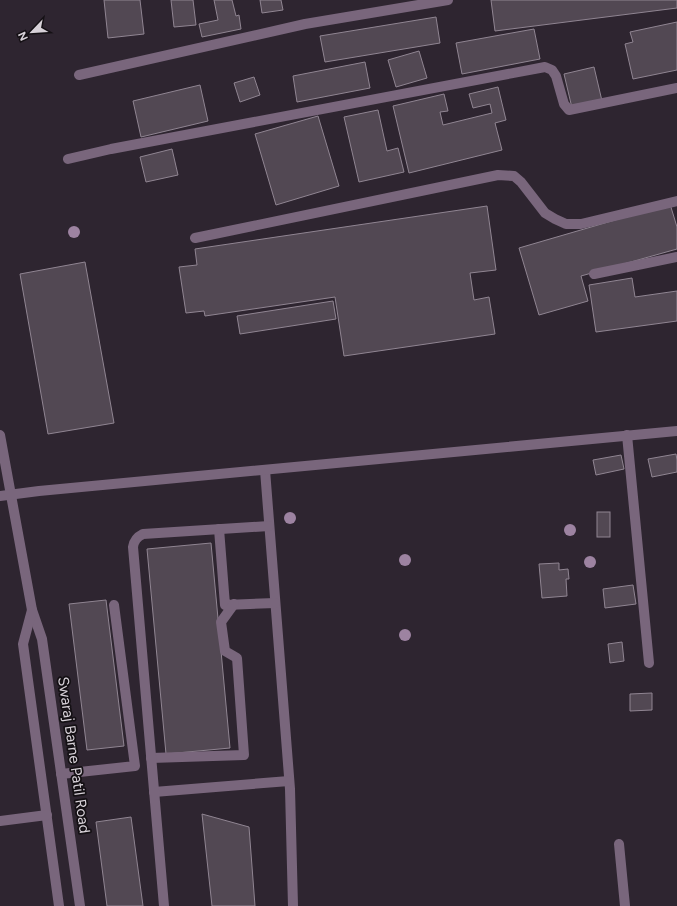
<svg xmlns="http://www.w3.org/2000/svg" width="677" height="906" viewBox="0 0 677 906" font-family="Figtree,sans-serif">
<rect width="100%" height="100%" fill="#2e2530"/>
<g fill="#524853" stroke="#908592">
<path d="M 104,0 L 140,0 L 144,34 L 108,38 Z"/>
<path d="M 171,0 L 193,0 L 196,25 L 174,27 Z"/>
<path d="M 214,0 L 232,0 L 236,16 L 239,15 L 241,29 L 202,37 L 199,24 L 218,20 Z"/>
<path d="M 260,0 L 281,0 L 283,10 L 262,13 Z"/>
<path d="M 491,0 L 677,0 L 677,8 L 495,31 Z"/>
<path d="M 436,17 L 440,43 L 325,62 L 320,36 Z"/>
<path d="M 677,22 L 677,70 L 633,79 L 625,44 L 633,42 L 630,32 Z"/>
<path d="M 534,29 L 540,59 L 462,74 L 456,43 Z"/>
<path d="M 419,51 L 427,78 L 396,87 L 388,60 Z"/>
<path d="M 365,62 L 370,88 L 297,102 L 293,76 Z"/>
<path d="M 594,67 L 602,101 L 572,108 L 564,74 Z"/>
<path d="M 254,77 L 260,95 L 240,102 L 234,83 Z"/>
<path d="M 200,85 L 208,121 L 141,137 L 133,101 Z"/>
<path d="M 498,87 L 506,120 L 495,123 L 502,150 L 409,173 L 393,106 L 444,94 L 448,111 L 440,112 L 443,125 L 492,113 L 490,104 L 473,108 L 469,94 Z"/>
<path d="M 378,110 L 387,151 L 398,148 L 404,172 L 359,182 L 344,117 Z"/>
<path d="M 318,116 L 339,186 L 276,205 L 255,134 Z"/>
<path d="M 172,149 L 178,175 L 146,182 L 140,157 Z"/>
<path d="M 670,204 L 677,227 L 677,249 L 581,276 L 588,301 L 539,315 L 519,248 Z"/>
<path d="M 487,206 L 496,270 L 470,273 L 474,300 L 489,297 L 495,334 L 344,356 L 335,297 L 205,316 L 204,311 L 186,313 L 179,267 L 197,265 L 195,249 Z"/>
<path d="M 85,262 L 114,423 L 48,434 L 20,274 Z"/>
<path d="M 632,278 L 635,297 L 677,291 L 677,321 L 596,332 L 589,285 Z"/>
<path d="M 333,301 L 336,319 L 240,334 L 237,316 Z"/>
<path d="M 676,454 L 677,460 L 677,472 L 652,477 L 648,459 Z"/>
<path d="M 621,455 L 624,469 L 596,475 L 593,460 Z"/>
<rect x="597" y="512" width="13" height="25"/>
<path d="M 211,543 L 230,748 L 166,754 L 147,549 Z"/>
<path d="M 559,563 L 559,570 L 568,569 L 569,579 L 566,579 L 567,596 L 542,598 L 539,564 Z"/>
<path d="M 633,585 L 636,604 L 605,608 L 603,589 Z"/>
<path d="M 106,600 L 124,746 L 87,750 L 69,604 Z"/>
<path d="M 622,642 L 624,661 L 610,663 L 608,644 Z"/>
<path d="M 652,693 L 652,710 L 630,711 L 630,694 Z"/>
<path d="M 202,814 L 249,827 L 255,906 L 212,906 Z"/>
<path d="M 131,817 L 143,906 L 107,906 L 96,822 Z"/>
</g>
<g fill="none" stroke-linecap="round" stroke-linejoin="round">
<g stroke="#79667c" stroke-width="10">
<path d="M 79,75 L 305,24 L 448,0"/>
<path d="M 68,159 L 111,149 L 545,67 L 552,70 L 556,76 L 564,104 L 569,110 L 677,88"/>
<path d="M 195,238 L 498,175 L 514,176 L 521,182 L 545,213 L 555,219 L 566,224 L 581,224 L 677,201"/>
<path d="M 594,274 L 677,257"/>
<path d="M 0,435 L 32,610 L 42,639 L 80,906"/>
<path d="M 627,435 L 649,663"/>
<path d="M 265,470 L 290,789 L 293,906"/>
<path d="M 0,496 L 39,491 L 677,431"/>
<path d="M 219,529 L 225,605 L 275,603"/>
<path d="M 32,610 L 23,644 L 59,906"/>
<path d="M 151,758 L 244,755 L 237,658 L 225,651 L 221,622 L 234,604"/>
<path d="M 61,774 L 135,766 L 114,605"/>
<path d="M 154,792 L 289,781"/>
<path d="M 0,821 L 47,815"/>
<path d="M 619,844 L 625,906"/>
<path d="M 164,906 L 133,547 C 134,540 137,537 143,534 L 269,526"/>
</g>
</g>
<g fill="#9d83a1">
<circle cx="74" cy="232" r="6"/>
<circle cx="290" cy="518" r="6"/>
<circle cx="570" cy="530" r="6"/>
<circle cx="405" cy="560" r="6"/>
<circle cx="590" cy="562" r="6"/>
<circle cx="405" cy="635" r="6"/>
</g>
<g text-anchor="middle" stroke-width="3.5" stroke-linejoin="round" paint-order="stroke">
<g font-size="15" fill="#d7d1d8" stroke="#141014">
<text transform="translate(74 755) rotate(82)" y="5">Swaraj Barne Patil Road</text>
</g>
</g>
<g transform="translate(32 32) rotate(245)" stroke="#141014" stroke-width="3" paint-order="stroke">
<path d="M0-3L7 15L0 10L-7 15Z" fill="#d7d1d8"/>
<text y="-6" font-size="11" font-weight="bold" text-anchor="middle" fill="#d7d1d8">N</text>
</g>
</svg>
